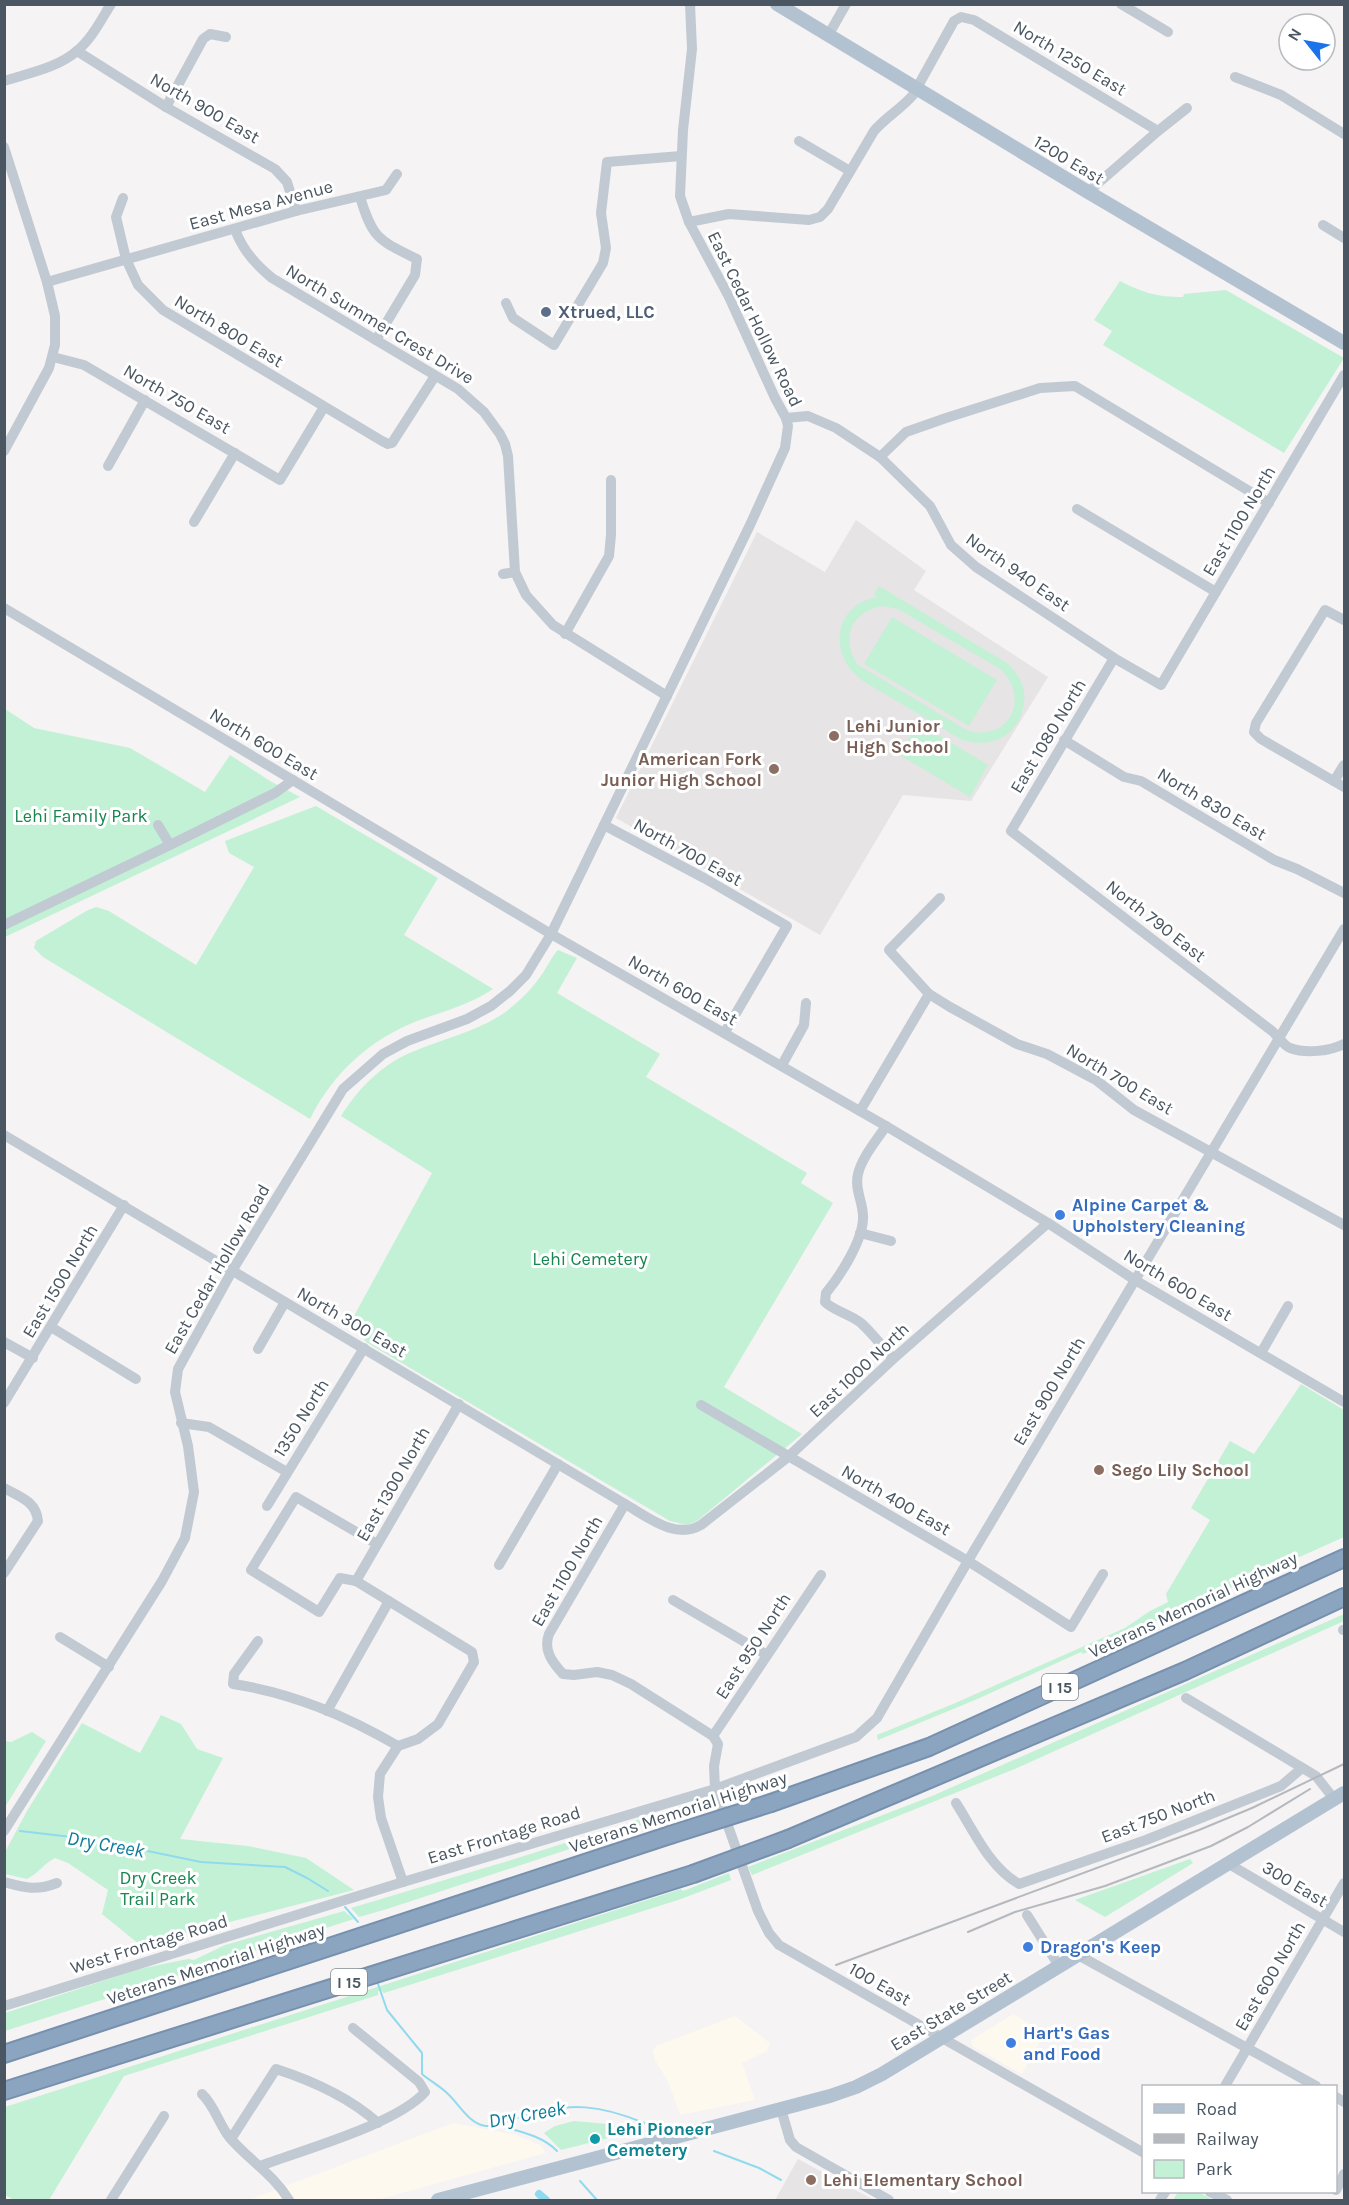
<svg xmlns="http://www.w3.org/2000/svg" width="1349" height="2205" viewBox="0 0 1349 2205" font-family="Karla,sans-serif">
<rect width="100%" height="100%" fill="#f5f3f3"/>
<g fill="#fdf9ef">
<path d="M 1013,2014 L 1045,2032 L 1022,2074 L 972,2046 L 971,2040 Z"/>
<path d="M 735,2016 L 770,2043 L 767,2051 L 742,2063 L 755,2100 L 680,2115 L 673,2094 L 666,2078 L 654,2058 L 653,2051 L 656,2046 Z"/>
<path d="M 453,2123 L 517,2135 L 540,2145 L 546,2153 L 377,2200 L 248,2200 Z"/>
</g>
<g fill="#e6e4e5">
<path d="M 856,520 L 926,571 L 914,590 L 1048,677 L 971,801 L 903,795 L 820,935 L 616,818 L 757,532 L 825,572 Z"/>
<path d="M 798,2159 L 874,2200 L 775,2200 Z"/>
</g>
<g fill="#c3f1d5" fill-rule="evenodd">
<path d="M 1120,281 C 1144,293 1156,297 1183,297 L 1184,294 L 1226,290 L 1344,358 L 1284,453 L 1103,345 L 1112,331 L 1094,320 Z"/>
<path d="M 879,586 L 1007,663 C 1020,675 1028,690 1023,708 C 1018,733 995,747 971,742 C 958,740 946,730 934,723 C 910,709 886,695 863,681 C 827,656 833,605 877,597 L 874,594 ZM 883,606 L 898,609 L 1000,669 C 1031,698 1010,741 968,731 L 858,665 C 840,639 851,611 883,606 Z"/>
<path d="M 892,617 L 997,680 L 969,726 L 864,664 Z"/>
<path d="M 5,709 L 34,728 L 130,748 L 205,792 L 230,755 L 270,781 L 300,797 L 5,937 Z"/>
<path d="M 918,723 L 988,765 L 970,797 L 900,755 Z"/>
<path d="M 316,806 L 438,878 L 404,935 L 493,989 C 469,1005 444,1011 417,1021 C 369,1040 333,1073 310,1119 L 43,957 L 34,948 L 36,941 L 88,910 L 96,907 L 109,911 L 196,965 L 254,867 L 229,853 L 225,841 Z"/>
<path d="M 558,950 L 577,958 L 557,993 L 660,1054 L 646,1077 L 807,1173 L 801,1183 L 833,1203 L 724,1387 L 802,1434 L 697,1521 L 687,1525 L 670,1521 L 366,1342 L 362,1336 L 348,1327 L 432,1173 L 341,1116 C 359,1088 381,1065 412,1052 C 442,1039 473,1033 501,1015 C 516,1005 530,991 540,977 C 547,968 551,957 558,950 Z"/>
<path d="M 1301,1384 L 1344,1410 L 1344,1537 L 1083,1654 L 1081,1652 L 975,1700 L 878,1740 L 877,1735 L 953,1704 L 1125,1628 L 1150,1611 L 1168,1602 L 1166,1594 L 1210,1520 L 1191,1508 L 1230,1441 L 1254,1454 Z"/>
<path d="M 1344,1614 L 1344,1621 L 1017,1768 L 752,1875 L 748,1867 L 932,1796 Z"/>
<path d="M 161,1715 L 181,1724 L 197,1749 L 223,1758 L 180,1839 L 248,1846 L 306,1858 L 354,1890 L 140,1945 L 102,1914 L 108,1890 L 68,1863 L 55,1858 C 43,1864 39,1873 27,1879 L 5,1874 L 5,1852 L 27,1811 L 82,1723 L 140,1753 Z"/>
<path d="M 32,1732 L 46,1741 L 5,1807 L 5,1741 L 11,1742 Z"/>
<path d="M 695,1802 L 696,1804 L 703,1805 L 387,1909 L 359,1917 L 351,1908 L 508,1861 Z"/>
<path d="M 1190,1859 L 1193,1863 L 1105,1917 L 1075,1900 Z"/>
<path d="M 729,1873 L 731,1880 L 678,1900 L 384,1993 L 381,1990 L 378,1991 L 378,1995 L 124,2076 L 49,2200 L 14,2200 L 5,2195 L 5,2107 L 681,1889 L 683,1891 Z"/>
<path d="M 344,1911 L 354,1919 L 5,2031 L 5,2013 L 139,1969 L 188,1959 L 194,1960 L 225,1945 Z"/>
<path d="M 574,2121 L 608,2124 L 632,2132 L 561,2150 L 544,2133 L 555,2126 Z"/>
<path d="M 1178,2192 L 1198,2192 L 1213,2200 L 1173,2200 Z"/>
</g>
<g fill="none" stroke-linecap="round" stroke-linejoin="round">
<g stroke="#90daee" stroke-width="2">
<path d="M 20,1831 L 89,1839 L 201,1862 L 285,1867 L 307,1878 L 328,1891"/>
<path d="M 345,1907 L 358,1922"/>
<path d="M 378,1984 L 387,2010 L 422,2053 L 422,2074 C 430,2081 440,2086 448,2094 C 459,2104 469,2124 486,2126 C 499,2127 514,2118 526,2115 C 571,2102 601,2105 644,2123"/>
<path d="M 497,2125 C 517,2131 542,2135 557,2151"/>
<path d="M 714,2151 L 759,2168 L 781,2180"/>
<path d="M 580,2181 L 597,2200"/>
</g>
<path stroke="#90daee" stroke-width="8" d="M 539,2194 L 546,2200"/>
<defs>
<g id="highway">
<path d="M 771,1803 L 929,1747 L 1344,1558"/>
<path d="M 788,1839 L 1185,1671 L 1344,1597"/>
<path d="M 4,2054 L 670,1835"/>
<path d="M 4,2091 L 693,1874"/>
</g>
</defs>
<use href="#highway" stroke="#7690ad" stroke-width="20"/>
<g stroke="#c1cad2" stroke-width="10">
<path d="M 1121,4 L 1168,32"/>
<path d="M 829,34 L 846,4"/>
<path d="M 77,51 L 166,107 L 275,169 L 287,182 L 296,211"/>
<path d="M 1235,77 L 1281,95 L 1344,134"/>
<path d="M 4,81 C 29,73 58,68 78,50 C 92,38 101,20 111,4"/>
<path d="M 166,107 L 203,39 L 210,34 L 226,37"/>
<path d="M 799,141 L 850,171"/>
<path d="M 4,147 L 47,282 L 55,316 L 55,345 L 49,368 L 4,451"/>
<path d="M 1088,192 L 1158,131 L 1187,108"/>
<path d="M 360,197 C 373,239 378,240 417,259 L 415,275 L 376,340"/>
<path d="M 123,198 L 116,217 L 126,259 L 138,285 L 163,310 L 382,441 L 388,444 L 392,443 L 435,376"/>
<path d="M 689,222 L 729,214 L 809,220 L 820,217 L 828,209 L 874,131 C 886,117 901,109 913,95 L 954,21 L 961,17 L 974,20 L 1158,131"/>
<path d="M 1323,225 L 1344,238"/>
<path d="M 235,229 C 242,250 256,265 272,278 L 458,389 L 484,412 L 500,434 L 505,444 L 508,456 L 515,572 L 526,595 L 553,625 L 667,696"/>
<path d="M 47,282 L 296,211 L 386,190 L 397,174"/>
<path d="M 506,303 L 513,318 L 554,345 L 603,263 L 606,248 L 601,213 L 607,162 L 681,156"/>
<path d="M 53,357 L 84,365 L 280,480 L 324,407"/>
<path d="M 786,418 L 808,416 L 836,428 L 880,457 L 930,506 L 951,545 L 976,567 L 1114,658 L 1161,685 L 1344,375"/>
<path d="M 880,457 L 906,432 L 946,418 L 1040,388 L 1075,386 L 1269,503"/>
<path d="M 108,466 L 145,400"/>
<path d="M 1077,509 L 1216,592"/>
<path d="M 194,522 L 235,453"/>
<path d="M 503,574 L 515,572"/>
<path d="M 4,608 L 551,934 L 886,1126 L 1048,1223 L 1135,1280 L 1344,1402"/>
<path d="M 1344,620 L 1325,610 L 1256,723 L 1254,732 L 1261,739 L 1344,787"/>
<path d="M 565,634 L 609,556 L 611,535 L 611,480"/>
<path d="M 1114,658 L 1011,831 L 1272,1031 C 1278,1036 1284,1046 1290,1048 C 1306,1054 1330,1051 1344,1044"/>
<path d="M 1064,740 L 1124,777 L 1141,781 L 1274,860 L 1297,869 L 1344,893"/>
<path d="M 1334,781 L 1344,765"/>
<path d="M 158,825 L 170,845 L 275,793 L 293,780"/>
<path d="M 604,825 L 704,878 L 787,926 L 725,1032"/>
<path d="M 940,898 L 889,950 L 929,994 L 950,1007 L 1017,1044 L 1047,1054 L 1096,1080 L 1134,1110 L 1344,1225"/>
<path d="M 4,925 L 170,845"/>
<path d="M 782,1065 L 804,1025 L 806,1003"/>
<path d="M 860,1111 L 929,994"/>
<path d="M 886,1126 C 877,1140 862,1157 858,1174 C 854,1190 864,1203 863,1219 C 862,1242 840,1276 826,1293 L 825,1302 C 834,1311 850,1314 861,1323 C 873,1334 883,1347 893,1359"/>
<path d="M 4,1135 L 625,1504 C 648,1517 675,1540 701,1525 L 788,1457 L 893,1359 L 1048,1223"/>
<path d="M 860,1233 L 891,1241"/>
<path d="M 51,1327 L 136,1379"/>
<path d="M 4,1342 L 33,1358"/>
<path d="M 258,1349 L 285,1302"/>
<path d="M 1261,1353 L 1288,1306"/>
<path d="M 4,1403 L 124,1205"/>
<path d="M 701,1405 L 968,1561 L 1071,1627 L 1103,1574"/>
<path d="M 181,1423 L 209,1427 L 287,1472"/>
<path d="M 4,1488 C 20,1497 36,1501 38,1521 L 4,1573"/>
<path d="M 625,1504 L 549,1634 C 543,1650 552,1662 563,1674 L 574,1675 L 597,1672 L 612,1675 L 631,1684 L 713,1736 L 718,1744 L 714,1766 L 715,1789 L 758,1911 L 769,1933 L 779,1945 L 1144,2153"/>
<path d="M 267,1506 L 364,1348"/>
<path d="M 377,1544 L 296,1497 L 251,1570 L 319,1612 L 340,1578 L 356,1581 L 472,1652 L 474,1662 L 438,1724 L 418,1739 L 398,1746 L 380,1774 L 378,1797 L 381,1818 L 403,1882"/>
<path d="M 499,1565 L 558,1464"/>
<path d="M 356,1581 L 459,1404"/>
<path d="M 673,1600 L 767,1655"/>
<path d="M 1343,1630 L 1344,1630"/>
<path d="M 60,1637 L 109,1667"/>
<path d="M 258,1641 L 234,1674 L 233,1684 C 293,1693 346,1716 398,1746"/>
<path d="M 1186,1698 L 1316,1776 L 1334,1799"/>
<path d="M 327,1711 L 389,1601"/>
<path d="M 713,1736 L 821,1575"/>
<path d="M 956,1803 C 974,1831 989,1867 1019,1884 L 1146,1840 L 1281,1786 L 1302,1768"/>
<path d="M 4,1831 L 162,1581 L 185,1538 L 194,1492 L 188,1446 L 175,1392 L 178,1369 L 232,1271 L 343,1089 L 383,1054 L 407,1041 L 467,1019 L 491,1006 L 510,991 L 526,975 L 551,934 L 750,525 L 785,448 L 788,426 L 786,418 L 775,398 L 729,297 L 689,222 L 680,196 L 683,130 L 692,49 L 690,4"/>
<path d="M 1229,1864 L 1344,1932"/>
<path d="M 4,1882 C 26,1888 36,1891 57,1883"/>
<path d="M 1027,1915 L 1059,1966"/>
<path d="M 1078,1955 L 1316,2086"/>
<path d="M 4,2006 L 403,1882 L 715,1789 L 856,1737 L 877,1718 L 972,1554 L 1344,929"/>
<path d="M 1225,2086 L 1344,1883"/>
<path d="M 202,2094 C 215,2106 219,2125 230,2138 C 250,2161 273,2174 289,2200"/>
<path d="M 1336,2097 L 1344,2102"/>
<path d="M 781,2109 L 790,2140 L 796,2147 L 889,2200"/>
<path d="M 231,2139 L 276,2069 C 313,2081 349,2097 378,2123"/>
<path d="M 260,2166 C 302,2150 397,2124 425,2092 L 419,2082 L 353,2028"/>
<path d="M 1336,2190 L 1344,2174"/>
<path d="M 1210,2192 L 1227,2200"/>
<path d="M 111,2200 L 164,2116"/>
<path d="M 1160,2200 L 1165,2192"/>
</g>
<g stroke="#b3c2d1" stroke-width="14">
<path d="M 777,4 L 1088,192 L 1344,343"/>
<path d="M 438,2200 L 830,2096 L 856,2087 L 882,2074 L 1344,1793"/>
</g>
<use href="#highway" stroke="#8ba5c1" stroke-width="16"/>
<g stroke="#b5b8bd" stroke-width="2">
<path d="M 968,1932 L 1015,1912 L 1105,1886 L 1211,1846 L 1248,1827 L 1310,1789"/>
<path d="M 836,1965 L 1199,1830 L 1252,1808 L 1344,1764"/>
</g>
<defs>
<g id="highway-bridge">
<path d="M 670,1835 L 771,1803"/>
<path d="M 693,1874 L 788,1839"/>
</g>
</defs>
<use href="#highway-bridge" stroke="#7690ad" stroke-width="20" stroke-linecap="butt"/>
<use href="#highway-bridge" stroke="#8ba5c1" stroke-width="16"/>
</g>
<circle fill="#5c6f8a" stroke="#fff" stroke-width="2" cx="546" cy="312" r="6"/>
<g fill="#8d6e63" stroke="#fff" stroke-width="2">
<circle cx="834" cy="736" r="6"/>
<circle cx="774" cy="769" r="6"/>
<circle cx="1099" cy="1470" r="6"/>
<circle cx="811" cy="2180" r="6"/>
</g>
<g fill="#3f7fe0" stroke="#fff" stroke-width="2">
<circle cx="1060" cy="1215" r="6"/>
<circle cx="1028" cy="1947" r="6"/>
<circle cx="1011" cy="2043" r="6"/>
</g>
<circle fill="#0f9aa8" stroke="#fff" stroke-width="2" cx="595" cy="2139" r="6"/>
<g text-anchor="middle" stroke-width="6" stroke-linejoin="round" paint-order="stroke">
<g fill="#fff" stroke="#808990" stroke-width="1.5">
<rect x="1042" y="1674" width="36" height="26" rx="4.5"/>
<rect x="331" y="1969" width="36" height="26" rx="4.5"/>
</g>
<g font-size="16" font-weight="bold" fill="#4a5661">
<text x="1060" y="1693">I 15</text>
<text x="349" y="1988">I 15</text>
</g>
<g font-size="18" fill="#4a5661" stroke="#fff">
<text transform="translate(1070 58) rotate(31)" y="6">North 1250 East</text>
<text transform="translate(205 108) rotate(30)" y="6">North 900 East</text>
<text transform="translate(1069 160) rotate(31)" y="6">1200 East</text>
<text transform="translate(261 205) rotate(-15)" y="6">East Mesa Avenue</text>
<text transform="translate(755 319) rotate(64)" y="6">East Cedar Hollow Road</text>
<text transform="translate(380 324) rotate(31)" y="6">North Summer Crest Drive</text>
<text transform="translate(229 331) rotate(31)" y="6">North 800 East</text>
<text transform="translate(177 399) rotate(30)" y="6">North 750 East</text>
<text transform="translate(1239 521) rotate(-59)" y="6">East 1100 North</text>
<text transform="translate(1018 572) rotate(35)" y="6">North 940 East</text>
<text transform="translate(1048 736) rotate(-59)" y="6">East 1080 North</text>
<text transform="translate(264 744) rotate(31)" y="6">North 600 East</text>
<text transform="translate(1212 804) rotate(31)" y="6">North 830 East</text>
<text transform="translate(688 852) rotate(29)" y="6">North 700 East</text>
<text transform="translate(1156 921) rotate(38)" y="6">North 790 East</text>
<text transform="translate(683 990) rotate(30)" y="6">North 600 East</text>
<text transform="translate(1120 1079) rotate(31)" y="6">North 700 East</text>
<text transform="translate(217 1269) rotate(-60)" y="6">East Cedar Hollow Road</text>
<text transform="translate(60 1281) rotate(-59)" y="6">East 1500 North</text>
<text transform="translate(1178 1285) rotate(31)" y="6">North 600 East</text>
<text transform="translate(352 1322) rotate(30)" y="6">North 300 East</text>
<text transform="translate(859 1370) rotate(-43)" y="6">East 1000 North</text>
<text transform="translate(1049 1391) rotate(-59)" y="6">East 900 North</text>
<text transform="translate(301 1418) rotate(-58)" y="6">1350 North</text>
<text transform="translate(393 1484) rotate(-60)" y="6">East 1300 North</text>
<text transform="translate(896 1500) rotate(30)" y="6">North 400 East</text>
<text transform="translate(567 1571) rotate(-60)" y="6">East 1100 North</text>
<text transform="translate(1193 1605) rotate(-25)" y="6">Veterans Memorial Highway</text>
<text transform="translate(753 1646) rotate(-57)" y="6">East 950 North</text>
<text transform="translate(678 1812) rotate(-18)" y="6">Veterans Memorial Highway</text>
<text transform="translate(1158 1816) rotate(-21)" y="6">East 750 North</text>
<text transform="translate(504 1835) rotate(-17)" y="6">East Frontage Road</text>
<text transform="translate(1295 1884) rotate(31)" y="6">300 East</text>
<text transform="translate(149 1944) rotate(-17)" y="6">West Frontage Road</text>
<text transform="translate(216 1964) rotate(-18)" y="6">Veterans Memorial Highway</text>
<text transform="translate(1270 1976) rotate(-60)" y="6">East 600 North</text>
<text transform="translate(880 1984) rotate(30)" y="6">100 East</text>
<text transform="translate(951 2011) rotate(-31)" y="6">East State Street</text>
</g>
<g font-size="18" font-weight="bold" fill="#4e5e75" stroke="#fff" text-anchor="start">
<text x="558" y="318">Xtrued, LLC</text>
</g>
<g font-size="18" font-weight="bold" fill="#785e54" stroke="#fff" text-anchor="start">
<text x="846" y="732">Lehi Junior<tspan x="846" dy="21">High School</tspan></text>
<text x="762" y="765" text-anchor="end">American Fork<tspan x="762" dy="21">Junior High School</tspan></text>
<text x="1111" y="1476">Sego Lily School</text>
<text x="823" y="2186">Lehi Elementary School</text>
</g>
<g font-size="18" fill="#17864f" stroke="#fff">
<text x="81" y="822">Lehi Family Park</text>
<text x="590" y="1265">Lehi Cemetery</text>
<text x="158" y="1884">Dry Creek<tspan x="158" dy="21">Trail Park</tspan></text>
</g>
<g font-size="18" font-weight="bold" fill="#366cbe" stroke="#fff" text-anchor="start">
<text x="1072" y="1211">Alpine Carpet &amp;<tspan x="1072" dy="21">Upholstery Cleaning</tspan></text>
<text x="1040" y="1953">Dragon's Keep</text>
<text x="1023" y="2039">Hart's Gas<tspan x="1023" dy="21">and Food</tspan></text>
</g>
<g font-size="18" font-weight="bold" fill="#0d838f" stroke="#fff" text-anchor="start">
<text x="607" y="2135">Lehi Pioneer<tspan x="607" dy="21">Cemetery</tspan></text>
</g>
<g font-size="20" font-style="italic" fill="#0c7c9b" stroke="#fff">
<text transform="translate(106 1844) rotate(10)" y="7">Dry Creek</text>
<text transform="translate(527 2114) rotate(-10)" y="7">Dry Creek</text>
</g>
</g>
<rect width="1349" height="2205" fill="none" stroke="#4a5661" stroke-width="12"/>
<rect x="1142" y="2085" width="195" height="108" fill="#ffffff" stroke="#b7bbc0" stroke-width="1.5"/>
<rect x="1154" y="2104" width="30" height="9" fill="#b3c2d1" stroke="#b7bbc0" stroke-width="1.5"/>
<text x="1196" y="2115" font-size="18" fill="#4a5661">Road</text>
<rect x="1154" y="2134" width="30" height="9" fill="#b5b8bd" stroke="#b7bbc0" stroke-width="1.5"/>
<text x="1196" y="2145" font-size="18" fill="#4a5661">Railway</text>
<rect x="1154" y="2160" width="30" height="18" fill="#c3f1d5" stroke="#b7bbc0" stroke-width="1.5"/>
<text x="1196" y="2175" font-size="18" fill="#4a5661">Park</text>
<g transform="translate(1307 42) rotate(301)"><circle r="28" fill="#ffffff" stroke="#b7bbc0" stroke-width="1.5"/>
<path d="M0-4.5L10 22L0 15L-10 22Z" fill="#1a73e8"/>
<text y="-9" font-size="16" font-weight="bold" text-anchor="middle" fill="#4a5661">N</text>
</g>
</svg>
